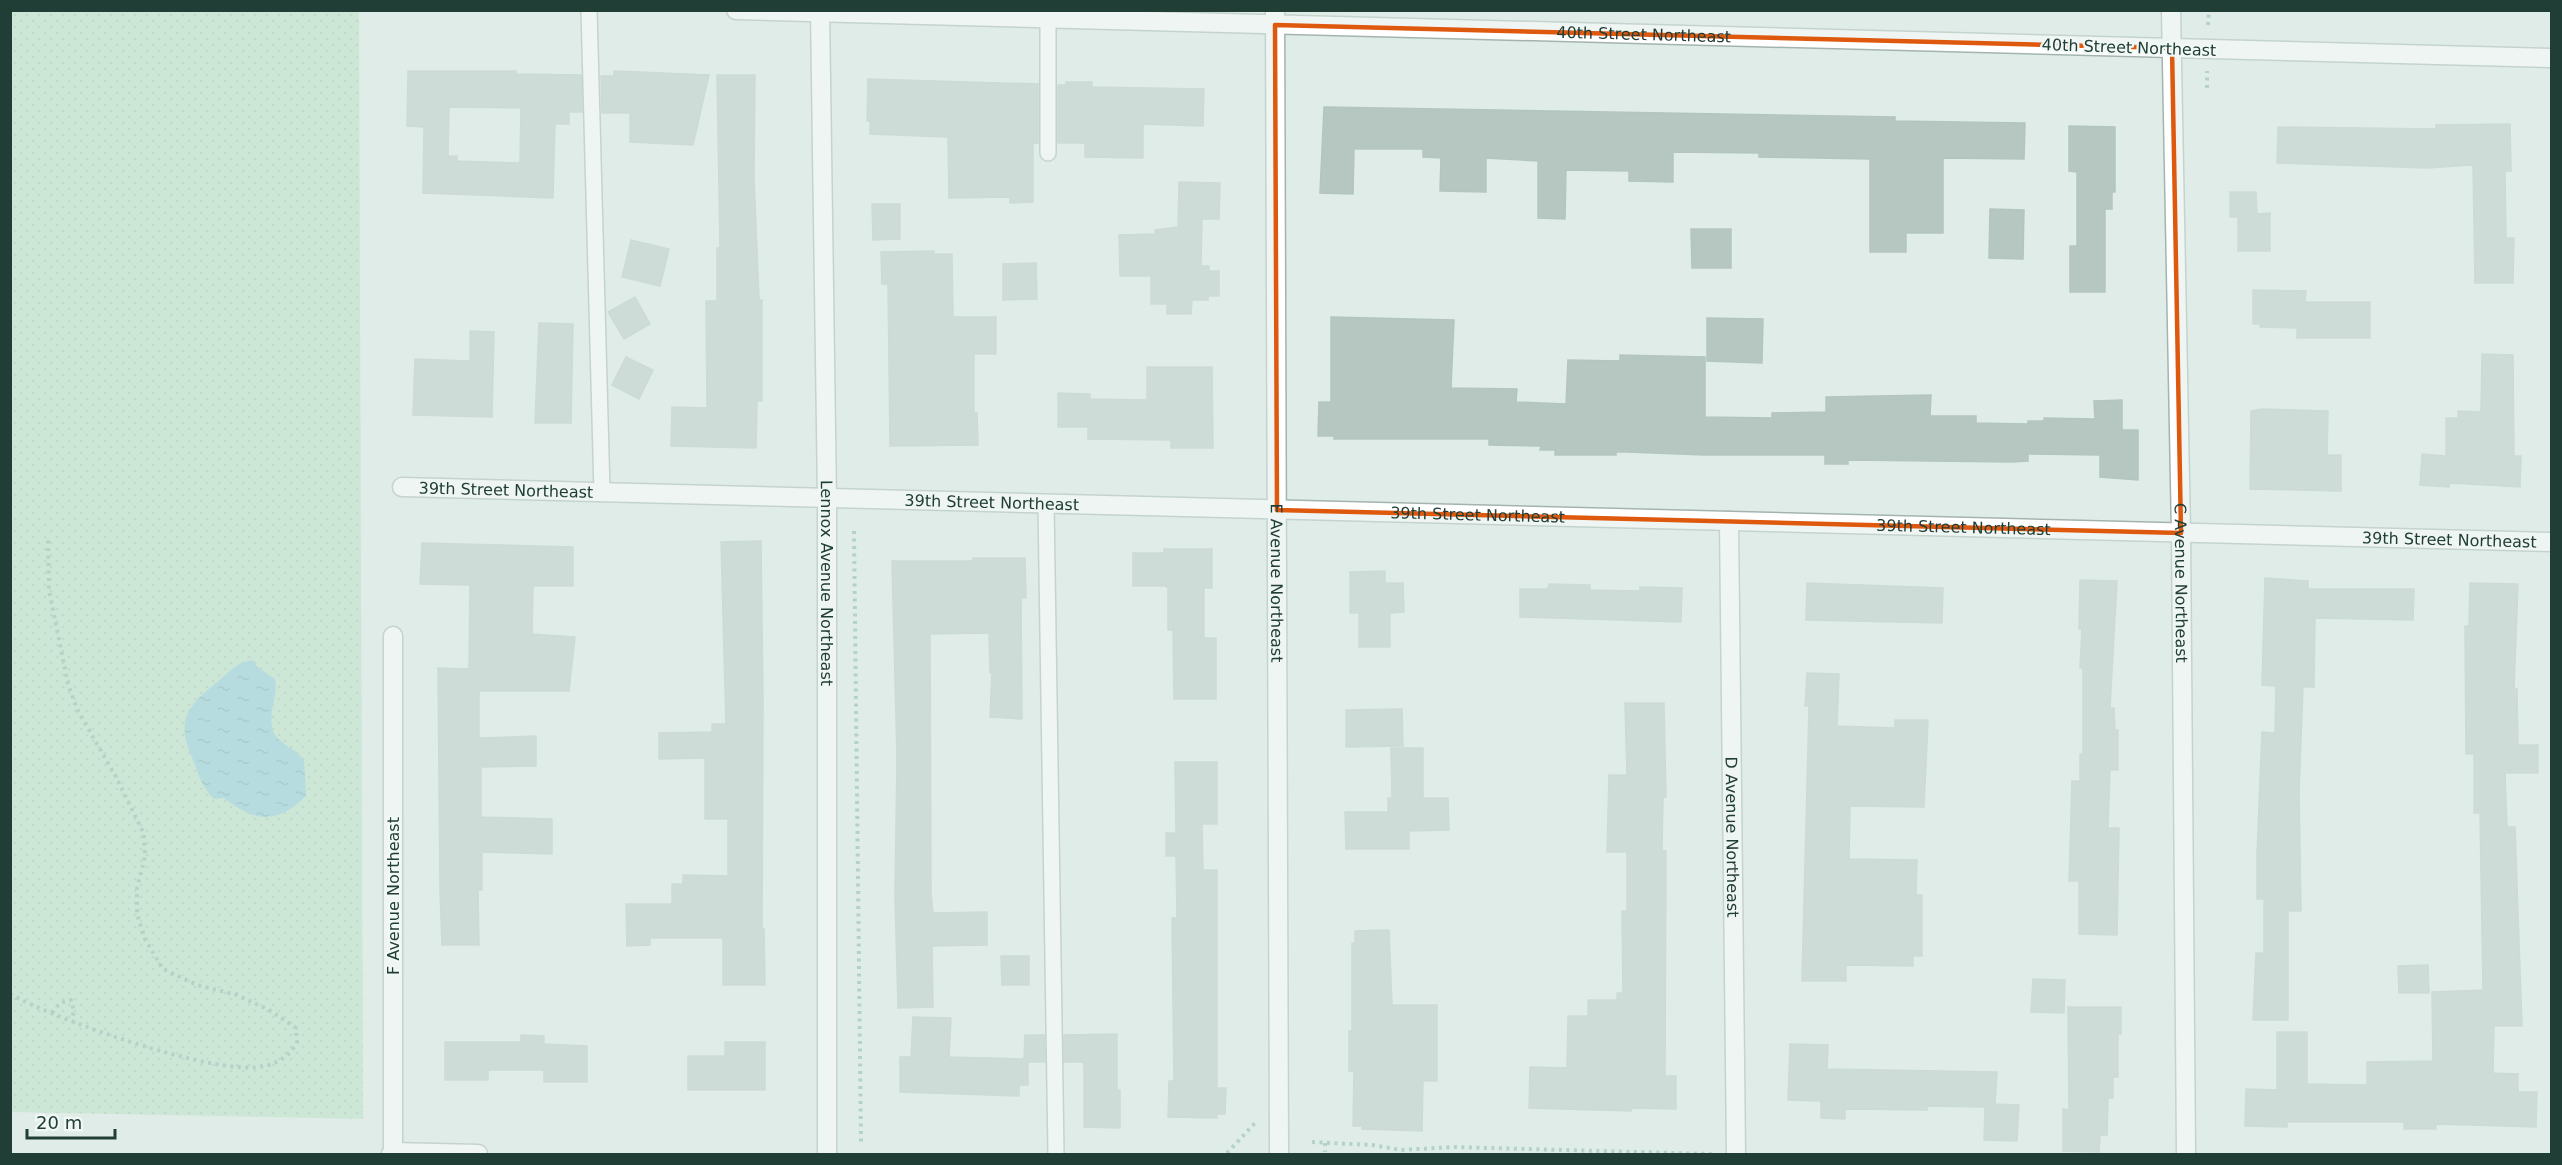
<svg xmlns="http://www.w3.org/2000/svg" width="2562" height="1165" viewBox="0 0 2562 1165" font-family="'DejaVu Sans',sans-serif">
<defs>
<pattern id="grass-dots" width="8" height="8" patternUnits="userSpaceOnUse" patternTransform="scale(1.5)"><rect width="8" height="8" fill="#b7dfc3"/><path d="M2 2h.1M6 6h.1" fill="none" stroke="#9dc0a8" stroke-width="1.8" stroke-linecap="round"/></pattern>
<pattern id="water-ripples" width="26" height="14" patternUnits="userSpaceOnUse" patternTransform="scale(1.5)"><rect width="26" height="14" fill="#84c7d5"/><path d="M2 4q2-2 4 0t4 0M15 11q2-2 4 0t4 0" fill="none" stroke="#6ca3ae"/></pattern>
</defs>
<rect width="100%" height="100%" fill="#e0ece7"/>
<path fill="url(#grass-dots)" d="M 11,11 L 359,11 L 363,1119 L 11,1112 Z"/>
<path fill="url(#water-ripples)" d="M 253,660 L 256,666 L 275,679 C 279,697 265,718 275,735 C 282,745 297,750 304,760 L 306,796 C 277,825 254,822 224,798 L 214,799 C 199,783 199,774 191,755 C 174,715 193,702 222,678 C 233,668 238,662 253,660 Z"/>
<g fill="#b5c7c0" stroke="#b2c6be" stroke-width="1.5" fill-rule="evenodd">
<path d="M 408,71 L 516,71 L 516,74 L 581,75 L 582,112 L 569,112 L 569,124 L 555,124 L 553,198 L 423,193 L 424,127 L 407,126 ZM 449,107 L 521,108 L 520,163 L 457,161 L 457,156 L 448,156 Z"/>
<path d="M 614,71 L 709,75 L 693,145 L 630,142 L 630,113 L 602,113 L 601,76 L 614,76 Z"/>
<path d="M 717,75 L 755,75 L 754,177 L 759,300 L 762,300 L 762,401 L 757,401 L 756,448 L 671,446 L 672,407 L 707,408 L 706,301 L 717,301 L 717,248 L 720,248 Z"/>
<path d="M 868,79 L 1038,84 L 1038,143 L 1033,143 L 1033,202 L 1010,203 L 1010,197 L 949,198 L 948,137 L 870,134 L 870,121 L 867,121 Z"/>
<path d="M 1066,82 L 1092,82 L 1092,87 L 1204,89 L 1203,126 L 1143,124 L 1143,158 L 1085,157 L 1085,143 L 1058,143 L 1058,85 L 1066,85 Z"/>
<path d="M 1324,107 L 1895,117 L 1895,121 L 2025,123 L 2024,159 L 1943,158 L 1943,233 L 1906,233 L 1906,252 L 1870,252 L 1870,159 L 1759,157 L 1759,153 L 1673,152 L 1673,182 L 1629,181 L 1629,171 L 1566,170 L 1565,219 L 1538,218 L 1538,161 L 1486,158 L 1486,192 L 1440,191 L 1441,158 L 1423,157 L 1423,149 L 1354,149 L 1353,194 L 1320,193 Z"/>
<path d="M 2510,124 L 2511,171 L 2505,171 L 2506,238 L 2514,238 L 2513,283 L 2475,283 L 2473,165 L 2427,168 L 2277,163 L 2278,127 L 2436,129 L 2436,125 Z"/>
<path d="M 2069,126 L 2115,127 L 2115,192 L 2112,192 L 2112,209 L 2105,209 L 2105,292 L 2070,292 L 2070,246 L 2077,246 L 2077,172 L 2069,171 Z"/>
<path d="M 1179,182 L 1220,183 L 1219,219 L 1202,219 L 1201,266 L 1209,266 L 1209,271 L 1219,271 L 1219,296 L 1208,296 L 1208,300 L 1192,300 L 1191,314 L 1167,314 L 1167,304 L 1151,304 L 1151,276 L 1120,276 L 1119,235 L 1155,234 L 1155,230 L 1178,227 Z"/>
<path d="M 2230,192 L 2256,192 L 2257,214 L 2270,213 L 2270,251 L 2238,251 L 2238,217 L 2230,217 Z"/>
<path d="M 872,204 L 900,204 L 900,239 L 873,240 Z"/>
<path d="M 1990,209 L 2024,210 L 2023,259 L 1989,258 Z"/>
<path d="M 1691,229 L 1731,229 L 1731,268 L 1692,268 Z"/>
<path d="M 631,240 L 669,249 L 660,286 L 622,277 Z"/>
<path d="M 934,251 L 934,254 L 952,254 L 953,317 L 996,317 L 996,354 L 974,354 L 974,413 L 977,413 L 978,445 L 890,446 L 888,284 L 882,284 L 881,252 Z"/>
<path d="M 1036,263 L 1037,299 L 1003,300 L 1003,264 Z"/>
<path d="M 2253,290 L 2306,291 L 2305,302 L 2370,302 L 2370,338 L 2297,338 L 2297,328 L 2260,327 L 2260,324 L 2253,324 Z"/>
<path d="M 635,297 L 650,324 L 624,339 L 608,312 Z"/>
<path d="M 1331,317 L 1454,320 L 1451,388 L 1517,389 L 1516,402 L 1566,404 L 1568,360 L 1620,361 L 1620,355 L 1705,357 L 1705,417 L 1772,418 L 1772,413 L 1826,412 L 1826,397 L 1931,395 L 1930,416 L 1976,416 L 1976,423 L 2028,424 L 2028,421 L 2044,421 L 2044,418 L 2095,419 L 2094,401 L 2122,400 L 2122,430 L 2138,430 L 2138,480 L 2100,477 L 2100,455 L 2028,454 L 2028,461 L 2012,462 L 1848,460 L 1848,464 L 1825,464 L 1825,455 L 1705,455 L 1627,452 L 1616,452 L 1616,455 L 1555,455 L 1555,450 L 1540,450 L 1541,446 L 1489,445 L 1489,439 L 1334,439 L 1334,436 L 1318,436 L 1319,402 L 1331,402 Z"/>
<path d="M 1707,318 L 1763,319 L 1762,363 L 1707,361 Z"/>
<path d="M 539,323 L 573,324 L 571,423 L 535,423 Z"/>
<path d="M 470,331 L 494,332 L 492,417 L 413,415 L 415,359 L 470,361 Z"/>
<path d="M 2482,354 L 2513,355 L 2514,456 L 2521,456 L 2520,487 L 2449,483 L 2449,487 L 2420,485 L 2422,454 L 2446,456 L 2446,418 L 2458,418 L 2458,411 L 2481,412 Z"/>
<path d="M 626,357 L 653,370 L 639,399 L 612,385 Z"/>
<path d="M 1147,367 L 1212,367 L 1213,448 L 1171,448 L 1171,440 L 1088,439 L 1088,427 L 1058,427 L 1058,393 L 1090,394 L 1090,399 L 1147,400 Z"/>
<path d="M 2261,409 L 2328,411 L 2327,455 L 2341,455 L 2341,491 L 2250,489 L 2251,411 Z"/>
<path d="M 761,541 L 763,700 L 762,929 L 764,929 L 765,985 L 723,985 L 723,938 L 650,938 L 650,945 L 627,946 L 626,904 L 672,904 L 672,884 L 683,884 L 683,875 L 728,876 L 728,819 L 705,819 L 705,758 L 659,759 L 659,733 L 712,732 L 712,724 L 726,724 L 721,542 Z"/>
<path d="M 422,543 L 573,547 L 573,586 L 533,586 L 532,634 L 575,637 L 569,691 L 479,691 L 479,738 L 536,736 L 536,766 L 481,767 L 481,817 L 552,819 L 552,854 L 482,852 L 482,890 L 478,890 L 479,945 L 442,945 L 440,890 L 438,668 L 469,669 L 470,585 L 420,584 Z"/>
<path d="M 1164,549 L 1212,549 L 1212,588 L 1204,588 L 1204,638 L 1216,638 L 1216,699 L 1174,699 L 1173,630 L 1168,630 L 1168,588 L 1165,586 L 1133,586 L 1133,553 L 1164,553 Z"/>
<path d="M 973,558 L 1025,558 L 1026,598 L 1021,598 L 1022,719 L 990,717 L 992,673 L 990,673 L 989,633 L 930,634 L 931,894 L 933,913 L 987,912 L 987,945 L 932,946 L 933,1007 L 898,1008 L 895,895 L 897,758 L 892,561 L 973,561 Z"/>
<path d="M 1385,571 L 1385,583 L 1403,583 L 1404,612 L 1390,613 L 1390,647 L 1359,647 L 1359,613 L 1350,613 L 1350,572 Z"/>
<path d="M 2265,578 L 2308,581 L 2308,589 L 2414,589 L 2413,620 L 2315,618 L 2314,687 L 2303,687 L 2299,792 L 2301,911 L 2288,911 L 2288,1020 L 2253,1020 L 2256,953 L 2264,953 L 2264,899 L 2257,899 L 2257,854 L 2262,732 L 2275,733 L 2276,686 L 2262,685 Z"/>
<path d="M 2080,580 L 2117,581 L 2110,708 L 2114,708 L 2115,730 L 2118,730 L 2118,770 L 2110,770 L 2108,828 L 2119,828 L 2117,935 L 2079,934 L 2079,881 L 2069,881 L 2072,781 L 2080,781 L 2080,754 L 2083,754 L 2083,668 L 2080,668 L 2082,629 L 2079,629 Z"/>
<path d="M 1807,583 L 1943,588 L 1942,623 L 1806,620 Z"/>
<path d="M 2470,583 L 2518,584 L 2514,689 L 2517,689 L 2518,745 L 2538,745 L 2538,773 L 2505,773 L 2507,827 L 2515,827 L 2522,1026 L 2494,1026 L 2493,1073 L 2518,1074 L 2518,1092 L 2537,1092 L 2536,1127 L 2436,1124 L 2436,1129 L 2404,1129 L 2404,1122 L 2287,1122 L 2287,1127 L 2245,1126 L 2246,1089 L 2277,1090 L 2277,1032 L 2307,1032 L 2307,1084 L 2367,1085 L 2367,1062 L 2433,1061 L 2432,992 L 2483,990 L 2480,813 L 2474,813 L 2474,754 L 2466,754 L 2465,626 L 2469,626 Z"/>
<path d="M 1549,584 L 1590,585 L 1590,590 L 1640,591 L 1640,587 L 1682,588 L 1681,622 L 1520,617 L 1520,589 L 1548,589 Z"/>
<path d="M 1807,673 L 1839,674 L 1837,726 L 1895,728 L 1895,720 L 1928,720 L 1924,807 L 1850,806 L 1849,859 L 1917,860 L 1916,895 L 1922,895 L 1922,956 L 1913,956 L 1913,966 L 1846,965 L 1846,981 L 1802,981 L 1809,706 L 1805,706 Z"/>
<path d="M 1625,703 L 1664,703 L 1666,797 L 1663,797 L 1662,851 L 1666,851 L 1665,1076 L 1676,1076 L 1676,1109 L 1631,1108 L 1631,1111 L 1529,1108 L 1530,1067 L 1567,1068 L 1568,1016 L 1588,1016 L 1588,1000 L 1617,1000 L 1617,993 L 1623,993 L 1622,911 L 1627,911 L 1627,852 L 1607,852 L 1609,775 L 1627,775 Z"/>
<path d="M 1402,709 L 1403,746 L 1346,747 L 1346,710 Z"/>
<path d="M 1391,748 L 1423,748 L 1423,798 L 1448,798 L 1449,830 L 1409,831 L 1409,849 L 1346,849 L 1345,812 L 1388,812 L 1388,798 L 1392,798 Z"/>
<path d="M 1175,762 L 1217,762 L 1217,824 L 1202,824 L 1203,870 L 1217,870 L 1217,1088 L 1226,1088 L 1225,1114 L 1217,1114 L 1217,1118 L 1168,1117 L 1169,1081 L 1174,1081 L 1172,918 L 1177,918 L 1176,856 L 1166,856 L 1166,833 L 1176,833 Z"/>
<path d="M 1389,930 L 1392,1005 L 1437,1005 L 1437,1081 L 1423,1081 L 1422,1131 L 1362,1129 L 1362,1126 L 1353,1126 L 1354,1071 L 1349,1071 L 1349,1031 L 1352,1031 L 1352,943 L 1355,943 L 1355,931 Z"/>
<path d="M 1001,956 L 1029,956 L 1029,985 L 1002,985 Z"/>
<path d="M 2428,965 L 2429,993 L 2399,993 L 2398,966 Z"/>
<path d="M 2033,979 L 2065,980 L 2064,1013 L 2031,1012 Z"/>
<path d="M 2068,1007 L 2121,1007 L 2121,1034 L 2118,1034 L 2118,1077 L 2113,1077 L 2113,1098 L 2108,1098 L 2107,1135 L 2100,1135 L 2099,1152 L 2063,1151 L 2063,1109 L 2069,1110 Z"/>
<path d="M 913,1017 L 951,1018 L 949,1057 L 1024,1059 L 1025,1035 L 1044,1035 L 1045,1062 L 1028,1062 L 1028,1085 L 1019,1085 L 1019,1096 L 900,1092 L 900,1057 L 911,1057 Z"/>
<path d="M 1117,1034 L 1117,1090 L 1120,1090 L 1120,1128 L 1084,1127 L 1084,1066 L 1083,1062 L 1064,1062 L 1064,1035 Z"/>
<path d="M 521,1035 L 544,1036 L 544,1044 L 587,1046 L 587,1082 L 544,1082 L 544,1070 L 488,1070 L 488,1080 L 445,1080 L 445,1042 L 521,1042 Z"/>
<path d="M 725,1042 L 765,1042 L 765,1090 L 688,1090 L 688,1056 L 725,1056 Z"/>
<path d="M 1790,1044 L 1828,1045 L 1827,1069 L 1997,1072 L 1995,1104 L 2019,1105 L 2017,1141 L 1984,1140 L 1985,1107 L 1927,1106 L 1927,1110 L 1845,1109 L 1845,1119 L 1821,1118 L 1821,1101 L 1788,1100 Z"/>
</g>
<g fill="none" stroke-linecap="round" stroke-linejoin="round">
<defs>
<g id="service">
<path d="M 589,10 L 602,492"/>
<path d="M 1048,153 L 1048,19"/>
<path d="M 1046,504 L 1056,1154"/>
</g>
<g id="minor">
<path id="s1" d="M 736,10 L 2172,48"/>
<path id="s2" d="M 820,10 L 827,498 L 827,1154"/>
<path id="s3" d="M 1275,10 L 1279,1154"/>
<path id="s4" d="M 402,487 L 2552,542"/>
<path id="s5" d="M 1729,521 L 1736,1154"/>
<path d="M 393,1152 L 478,1154"/>
<path d="M 391,1154 L 393,1152 L 393,636"/>
</g>
<g id="tertiary">
<path id="s6" d="M 2171,10 L 2181,533 L 2186,1154"/>
<path d="M 2172,48 L 2552,58"/>
</g>
</defs>
<use href="#service" stroke="#a3b4ae" stroke-width="18"/>
<use href="#minor" stroke="#a3b4ae" stroke-width="21"/>
<use href="#tertiary" stroke="#a3b4ae" stroke-width="21"/>
<g stroke="#7eb2a2" stroke-width="4" stroke-dasharray="3 4.5" stroke-linecap="butt">
<path d="M 2208,25 L 2209,10"/>
<path d="M 2207,88 L 2207,71"/>
<path d="M 854,531 L 861,1143"/>
<path d="M 10,994 C 55,1019 218,1078 265,1066 C 279,1063 291,1054 297,1042 L 296,1028 L 269,1010 L 237,995 L 197,985 L 163,969 L 145,939 L 137,914 L 137,888 L 145,857 L 144,834 L 116,777 L 77,709 L 68,684 L 49,590 L 48,536"/>
<path d="M 52,1013 L 60,1003 L 71,1000 L 74,1011 L 72,1019"/>
<path d="M 1312,1142 L 1372,1145 L 1401,1150 L 1453,1147 L 1712,1154"/>
<path d="M 1325,1143 L 1325,1152"/>
<path d="M 1227,1153 L 1255,1123"/>
</g>
<use href="#service" stroke="#fff" stroke-width="15"/>
<use href="#minor" stroke="#fff" stroke-width="18"/>
<use href="#tertiary" stroke="#fff" stroke-width="18"/>
</g>
<path d="M0 0H2562V1165H0ZM 1275,25 L 2172,48 L 2181,533 L 1277,510 Z" fill="#e0ece7" fill-opacity=".55" fill-rule="evenodd"/>
<path fill="none" stroke="#de580e" stroke-width="4.5" stroke-linejoin="round" d="M 1275,25 L 2172,48 L 2181,533 L 1277,510 Z"/>
<g text-anchor="middle" stroke-width="4.5" stroke-linejoin="round" paint-order="stroke">
<g font-size="16" fill="#203e36" stroke="#f1f8f5">
<text dy="6" stroke="none"><textPath href="#s1" startOffset="908">40th Street Northeast</textPath></text>
<text transform="translate(2129 47) rotate(2)" y="6">40th Street Northeast</text>
<text dy="6" stroke="none"><textPath href="#s4" startOffset="104">39th Street Northeast</textPath></text>
<text dy="6" stroke="none"><textPath href="#s4" startOffset="590">39th Street Northeast</textPath></text>
<text dy="6" stroke="none"><textPath href="#s4" startOffset="1076">39th Street Northeast</textPath></text>
<text dy="6" stroke="none"><textPath href="#s4" startOffset="1562">39th Street Northeast</textPath></text>
<text dy="6" stroke="none"><textPath href="#s4" startOffset="2048">39th Street Northeast</textPath></text>
<text dy="6" stroke="none"><textPath href="#s2" startOffset="573">Lennox Avenue Northeast</textPath></text>
<text dy="6" stroke="none"><textPath href="#s6" startOffset="573">C Avenue Northeast</textPath></text>
<text dy="6" stroke="none"><textPath href="#s3" startOffset="573">E Avenue Northeast</textPath></text>
<text dy="6" stroke="none"><textPath href="#s5" startOffset="316">D Avenue Northeast</textPath></text>
<text transform="translate(393 896) rotate(-90)" y="6">F Avenue Northeast</text>
</g>
</g>
<rect width="2562" height="1165" fill="none" stroke="#203e36" stroke-width="24"/>
<path d="M27 1129v9h88v-9" fill="none" stroke="#203e36" stroke-width="3"/>
<text x="36" y="1129" font-size="18" fill="#203e36" stroke="#f1f8f5" stroke-width="4.5" paint-order="stroke">20 m</text>
</svg>
